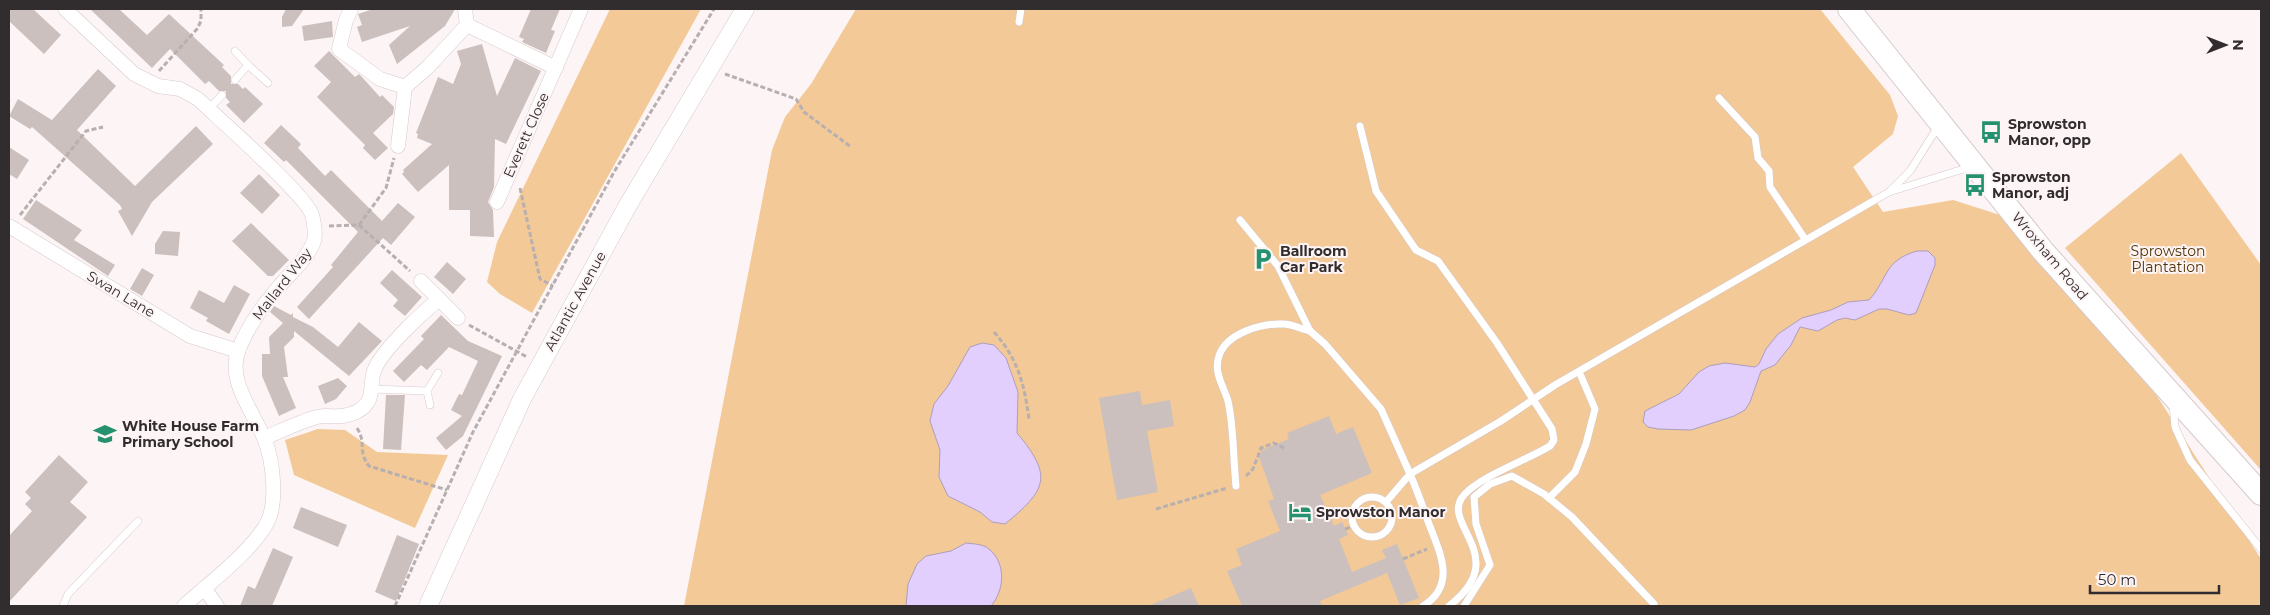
<svg xmlns="http://www.w3.org/2000/svg" width="2270" height="615" viewBox="0 0 2270 615" font-family="Montserrat,sans-serif">
<rect width="100%" height="100%" fill="#fdf4f5"/>
<g fill="#f2c997">
<path d="M 610,9 L 701,9 L 532,313 L 500,294 L 487,282 L 497,242 Z"/>
<path d="M 856,9 L 1820,9 L 1890,95 L 1898,116 L 1893,134 L 1853,167 L 1883,212 L 1953,200 L 2000,215 L 2157,396 L 2261,559 L 2261,606 L 684,606 L 772,150 L 785,117 L 811,84 Z"/>
<path d="M 2181,153 L 2261,265 L 2261,470 L 2065,248 Z"/>
<path d="M 318,429 L 345,430 L 377,452 L 448,455 L 415,528 L 294,475 L 285,440 Z"/>
</g>
<g fill="#e2cffd" stroke="#ad9ebf">
<path d="M 1917,251 L 1928,251 L 1935,258 L 1935,265 L 1916,313 L 1909,315 L 1887,309 L 1879,309 L 1855,320 L 1845,318 L 1837,320 L 1818,331 L 1800,327 L 1791,345 L 1775,365 L 1761,371 L 1750,402 L 1745,410 L 1734,416 L 1691,430 L 1658,429 L 1648,427 L 1643,422 L 1645,411 L 1679,394 L 1699,372 L 1709,366 L 1725,363 L 1755,367 L 1759,364 L 1766,349 L 1778,334 L 1802,318 L 1831,310 L 1848,302 L 1869,300 C 1889,278 1883,261 1917,251 Z"/>
<path d="M 982,343 L 994,345 L 1006,358 L 1018,392 L 1017,433 C 1054,477 1046,490 1005,524 L 992,522 L 980,512 L 948,496 L 939,477 L 940,450 L 930,421 L 934,404 L 948,386 L 970,347 Z"/>
<path d="M 966,543 C 974,544 983,544 989,549 C 1007,564 1004,591 991,606 L 906,606 L 908,584 L 917,564 L 926,556 L 951,551 Z"/>
</g>
<g fill="#cbc0bd">
<path d="M 9,9 L 33,9 L 61,35 L 44,54 L 9,21 Z"/>
<path d="M 90,9 L 119,9 L 147,35 L 169,14 L 224,65 L 222,67 L 231,76 L 231,84 L 238,84 L 243,89 L 245,87 L 263,104 L 244,123 L 226,105 L 230,102 L 226,98 L 226,91 L 219,91 L 209,81 L 205,84 L 170,49 L 152,68 Z"/>
<path d="M 286,9 L 304,9 L 292,26 L 282,27 L 282,17 Z"/>
<path d="M 373,9 L 454,9 L 454,11 L 445,26 L 397,64 L 389,45 L 410,26 L 362,42 L 357,27 L 362,25 L 358,14 Z"/>
<path d="M 531,9 L 560,9 L 551,30 L 555,31 L 546,53 L 522,42 L 524,39 L 519,37 Z"/>
<path d="M 332,21 L 333,37 L 304,41 L 302,26 Z"/>
<path d="M 482,44 L 497,96 L 515,58 L 541,71 L 506,144 L 495,139 L 494,187 L 488,202 L 493,210 L 494,237 L 470,236 L 470,210 L 449,210 L 449,165 L 418,192 L 402,174 L 404,172 L 403,170 L 432,144 L 417,138 L 418,134 L 416,133 L 438,77 L 453,84 L 461,64 L 457,51 Z"/>
<path d="M 329,51 L 355,77 L 359,74 L 361,76 L 380,97 L 382,95 L 394,107 L 393,114 L 373,133 L 388,148 L 375,160 L 363,148 L 365,145 L 317,97 L 331,82 L 314,66 Z"/>
<path d="M 98,69 L 116,86 L 77,130 L 135,186 L 196,126 L 213,144 L 152,202 L 132,236 L 118,211 L 122,209 L 120,205 L 32,127 L 30,129 L 9,116 L 18,99 L 52,120 Z"/>
<path d="M 281,125 L 301,144 L 298,148 L 325,176 L 331,170 L 382,221 L 398,203 L 415,217 L 391,245 L 383,238 L 309,319 L 297,307 L 333,267 L 331,265 L 358,232 L 286,160 L 284,162 L 264,143 Z"/>
<path d="M 9,147 L 29,160 L 17,179 L 9,174 Z"/>
<path d="M 259,174 L 280,195 L 262,214 L 240,193 Z"/>
<path d="M 36,200 L 82,230 L 74,240 L 115,265 L 108,276 L 23,219 Z"/>
<path d="M 251,223 L 289,260 L 273,276 L 268,276 L 232,241 Z"/>
<path d="M 163,231 L 180,232 L 178,256 L 155,254 L 155,244 Z"/>
<path d="M 447,262 L 466,279 L 453,294 L 434,277 Z"/>
<path d="M 142,268 L 154,275 L 142,296 L 130,289 Z"/>
<path d="M 392,270 L 422,297 L 405,316 L 393,306 L 398,300 L 380,283 Z"/>
<path d="M 234,285 L 250,294 L 229,334 L 206,321 L 208,318 L 190,308 L 199,290 L 224,303 Z"/>
<path d="M 274,306 L 291,315 L 293,313 L 293,317 L 313,327 L 338,347 L 359,322 L 382,341 L 349,376 L 294,331 L 294,337 L 284,347 L 288,377 L 283,377 L 296,408 L 279,416 L 262,376 L 262,354 L 270,354 L 269,337 L 283,323 L 270,312 Z"/>
<path d="M 441,315 L 468,341 L 502,356 L 463,436 L 446,450 L 436,438 L 462,416 L 451,410 L 459,394 L 462,395 L 478,361 L 449,347 L 427,370 L 421,365 L 404,382 L 393,371 L 424,339 L 421,336 Z"/>
<path d="M 338,378 L 347,386 L 336,399 L 325,404 L 318,386 Z"/>
<path d="M 1140,391 L 1142,405 L 1170,400 L 1174,426 L 1147,431 L 1158,492 L 1117,500 L 1099,398 Z"/>
<path d="M 386,395 L 405,395 L 401,450 L 383,449 Z"/>
<path d="M 1329,416 L 1336,434 L 1353,427 L 1372,473 L 1320,495 L 1334,526 L 1342,522 L 1348,535 L 1339,539 L 1352,572 L 1386,558 L 1382,550 L 1397,544 L 1419,598 L 1400,605 L 1387,573 L 1320,601 L 1322,606 L 1242,606 L 1227,571 L 1242,565 L 1236,549 L 1280,531 L 1268,501 L 1274,499 L 1259,457 L 1262,450 L 1289,439 L 1287,433 Z"/>
<path d="M 59,455 L 88,482 L 70,502 L 87,517 L 9,602 L 9,536 L 32,511 L 25,504 L 31,498 L 25,492 Z"/>
<path d="M 301,507 L 347,525 L 338,547 L 293,528 Z"/>
<path d="M 397,535 L 419,544 L 396,601 L 375,592 Z"/>
<path d="M 273,548 L 293,557 L 272,606 L 240,606 L 248,586 L 255,589 Z"/>
<path d="M 1191,588 L 1199,606 L 1148,606 Z"/>
</g>
<g fill="none" stroke-linecap="round" stroke-linejoin="round">
<defs>
<g id="service">
<path d="M 1019,22 L 1021,9"/>
<path d="M 235,51 L 248,65"/>
<path d="M 235,80 L 248,65 L 268,83"/>
<path d="M 1719,98 L 1755,137 L 1758,158 L 1769,171 L 1770,187 L 1805,239"/>
<path d="M 209,109 L 222,95"/>
<path d="M 1360,126 L 1376,191 L 1416,250 L 1438,261 L 1497,343 L 1552,429 L 1554,440 L 1550,446 C 1527,460 1481,476 1464,495 C 1438,524 1514,556 1449,606"/>
<path d="M 1891,190 L 1910,171 L 1939,125"/>
<path d="M 1240,220 L 1278,266 L 1310,331 L 1325,344 L 1381,409 L 1410,474 L 1386,502"/>
<path d="M 373,389 L 427,391"/>
<path d="M 430,405 L 427,391 L 438,373"/>
<path d="M 2173,405 L 2175,427 L 2190,460 L 2261,549"/>
<path d="M 1236,486 C 1233,457 1234,428 1228,401 C 1224,387 1213,372 1219,356 C 1226,333 1262,323 1284,324 C 1292,324 1301,329 1310,331"/>
<circle cx="1372" cy="517" r="20"/>
<path d="M 1549,498 L 1575,472 L 1586,444 L 1595,409 L 1581,376"/>
<path d="M 63,606 L 68,594 L 138,521"/>
<path d="M 1423,606 C 1457,585 1440,553 1429,524 C 1423,507 1417,490 1410,474 L 1501,421 L 1555,385 L 1868,204 L 1889,192 L 1970,167"/>
<path d="M 1464,606 L 1490,565 L 1476,524 L 1474,497 L 1490,484 L 1512,476 L 1544,494 L 1572,517 L 1654,604"/>
</g>
<g id="minor">
<path d="M 65,9 L 134,74 L 158,86 L 180,89 L 198,99 C 218,118 307,196 312,215 C 314,221 316,235 314,241 C 307,260 290,273 277,289 C 262,307 247,327 239,349 C 226,380 253,411 264,438 C 273,459 278,502 267,523 C 252,551 208,584 184,606"/>
<path d="M 351,9 L 346,20 L 339,49 L 380,79 L 405,87 L 428,67 L 467,25 L 465,9"/>
<path d="M 467,25 L 556,68"/>
<path d="M 398,146 L 405,87"/>
<path d="M 497,202 L 581,9"/>
<path d="M 9,226 L 190,336 L 238,351"/>
<path d="M 421,281 L 458,318"/>
<path d="M 264,438 C 281,431 299,422 317,417 C 332,414 341,420 358,411 C 376,401 369,386 374,371 C 381,351 421,314 438,300"/>
<path d="M 204,588 L 217,606"/>
</g>
<path id="tertiary" d="M 428,606 L 522,399 L 541,364 L 628,205 L 745,9"/>
<path id="primary" d="M 1849,9 L 2043,251 L 2261,494"/>
</defs>
<use href="#service" stroke="#d6cacc" stroke-width="8"/>
<use href="#minor" stroke="#d6cacc" stroke-width="15"/>
<use href="#tertiary" stroke="#d6cacc" stroke-width="19"/>
<use href="#primary" stroke="#d6cacc" stroke-width="24"/>
<g stroke="#b7afb0" stroke-width="3" stroke-dasharray="5 2.5" stroke-linecap="butt">
<path d="M 159,71 L 197,29 L 201,21 L 201,9"/>
<path d="M 725,74 L 796,99 L 804,112 L 851,147"/>
<path d="M 520,188 L 540,279 L 553,286"/>
<path d="M 20,215 L 86,131 L 103,127"/>
<path d="M 359,225 L 410,271"/>
<path d="M 329,226 L 359,225 L 386,188 L 394,158"/>
<path d="M 469,325 L 527,357"/>
<path d="M 994,332 C 1018,359 1024,383 1029,419"/>
<path d="M 357,428 C 367,444 357,450 369,466 L 447,490"/>
<path d="M 1246,476 L 1253,469 L 1261,448 L 1274,443 L 1284,448"/>
<path d="M 1156,509 L 1227,488"/>
<path d="M 1345,529 L 1354,526"/>
<path d="M 1403,559 L 1427,549"/>
<path d="M 395,606 L 473,432 L 614,172 L 714,9"/>
</g>
<use href="#service" stroke="#fff" stroke-width="7"/>
<use href="#minor" stroke="#fff" stroke-width="14"/>
<use href="#tertiary" stroke="#fff" stroke-width="18"/>
<use href="#primary" stroke="#fff" stroke-width="22"/>
</g>
<defs>
<symbol id="bus-bare" viewBox="-9 -9 18 18"><path d="M-5-6H5V4H4V6H2V4H-2V6H-4V4H-5ZM-3.5-4V0h7V-4ZM-3.5 1.2v1.5H-2V1.2ZM2 1.2v1.5H3.5V1.2Z" fill="#26916f" stroke="#fdf4f5" stroke-width="2.5" paint-order="stroke"/></symbol>
<symbol id="parking-bare" viewBox="-9 -9 18 18"><path d="M-3.5-5.5H1a3.5 3.5 0 0 1 0 7H-1V5.5H-3.5ZM-1-3.4V-.6H.8a1.4 1.4 0 0 0 0-2.8Z" fill="#26916f" stroke="#fdf4f5" stroke-width="2.5" paint-order="stroke"/></symbol>
<symbol id="school-bare" viewBox="-9 -9 18 18"><path d="M0-5L7-2L0 1L-7-2ZM-4 1L0 2.5L4 1V4Q0 6-4 4Z" fill="#26916f" stroke="#fdf4f5" stroke-width="2.5" paint-order="stroke"/></symbol>
<symbol id="hotel-bare" viewBox="-9 -9 18 18"><path d="M-6-4.5h1.5V1H6V5H4.5V3h-9V5H-6ZM-4 0a1.8 1.8 0 1 1 3.6 0ZM.5 0V-2.5h3Q6-2.5 6 0Z" fill="#26916f" stroke="#fdf4f5" stroke-width="2.5" paint-order="stroke"/></symbol>
</defs>
<g fill-rule="evenodd">
<use href="#bus-bare" x="1975" y="116" width="32" height="32"/>
<use href="#bus-bare" x="1959" y="169" width="32" height="32"/>
<use href="#parking-bare" x="1247" y="243" width="32" height="32"/>
<use href="#school-bare" x="89" y="418" width="32" height="32"/>
<use href="#hotel-bare" x="1284" y="496" width="32" height="32"/>
</g>
<g text-anchor="middle" stroke-width="4" stroke-linejoin="round" paint-order="stroke">
<g font-size="14" font-weight="bold" fill="#312c2d" stroke="#fdf4f5" text-anchor="start">
<text x="2008" y="129">Sprowston<tspan x="2008" dy="16">Manor, opp</tspan></text>
<text x="1992" y="182">Sprowston<tspan x="1992" dy="16">Manor, adj</tspan></text>
<text x="1280" y="256">Ballroom<tspan x="1280" dy="16">Car Park</tspan></text>
<text x="122" y="431">White House Farm<tspan x="122" dy="16">Primary School</tspan></text>
<text x="1316" y="517">Sprowston Manor</text>
</g>
<g font-size="14" fill="#312c2d" stroke="#fdf4f5">
<text transform="translate(526 135) rotate(-66)" y="5">Everett Close</text>
<text transform="translate(2050 256) rotate(50)" y="5">Wroxham Road</text>
<text transform="translate(282 284) rotate(-52)" y="5">Mallard Way</text>
<text transform="translate(121 294) rotate(31)" y="5">Swan Lane</text>
<text transform="translate(575 301) rotate(-61)" y="5">Atlantic Avenue</text>
</g>
<g font-size="14" fill="#4f3309" stroke="#fdf4f5">
<text x="2168" y="256">Sprowston<tspan x="2168" dy="16">Plantation</tspan></text>
</g>
</g>
<rect width="2270" height="615" fill="none" stroke="#312c2d" stroke-width="20"/>
<g transform="translate(2225 45) rotate(90)" stroke="#fdf4f5" stroke-width="4" paint-order="stroke">
<path d="M0-4L9 19L0 12L-9 19Z" fill="#312c2d"/>
<text y="-8" font-size="14" font-weight="bold" text-anchor="middle" fill="#312c2d">N</text>
</g>
<path d="M2090 585v8h129v-8" fill="none" stroke="#312c2d" stroke-width="2.5"/>
<text x="2098" y="585" font-size="15" fill="#312c2d" stroke="#fdf4f5" stroke-width="4" paint-order="stroke">50 m</text>
</svg>
